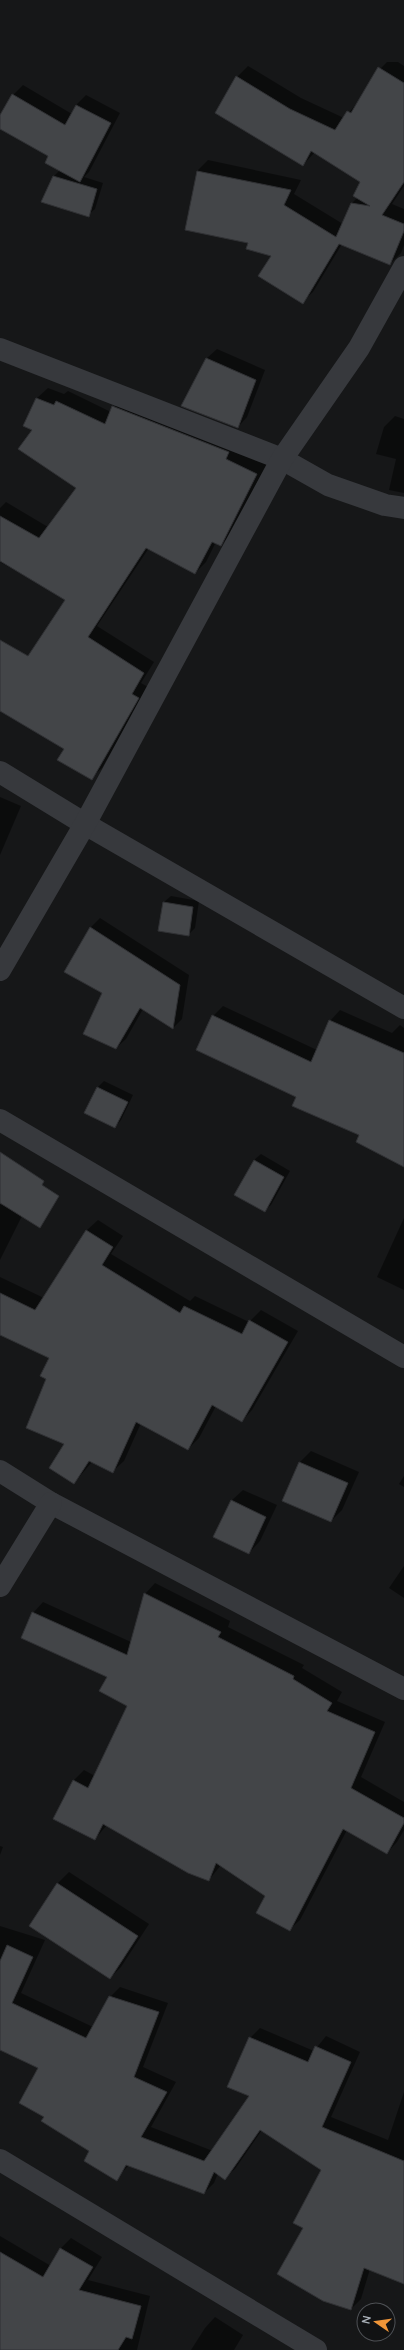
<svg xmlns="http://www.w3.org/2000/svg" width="404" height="2350" viewBox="0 0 404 2350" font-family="Manrope,sans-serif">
<rect width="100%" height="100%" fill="#161718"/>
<g fill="#0007">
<path d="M 387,62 L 398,62 L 404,66 L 404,186 L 392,204 L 404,209 L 404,245 L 401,253 L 390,264 L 342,244 L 313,292 L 302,302 L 272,256 L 250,242 L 197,171 L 208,160 L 301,180 L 294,194 L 343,224 L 352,203 L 357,198 L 361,181 L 315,152 L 303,165 L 237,77 L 248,66 L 301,98 L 344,118 L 359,101 L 376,73 Z"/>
<path d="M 23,85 L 72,114 L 76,105 L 86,95 L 120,113 L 89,172 L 84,177 L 103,183 L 95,209 L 88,215 L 42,201 L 54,176 L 60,170 L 50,156 L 0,127 L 0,117 L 13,95 Z"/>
<path d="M 217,349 L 265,370 L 247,417 L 238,427 L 183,406 L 207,358 Z"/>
<path d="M 48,388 L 64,394 L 68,391 L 111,412 L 124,396 L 267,463 L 231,534 L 221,545 L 216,542 L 206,562 L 195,573 L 149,548 L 97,626 L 154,662 L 141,683 L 148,687 L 102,768 L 91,778 L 65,749 L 67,599 L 0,562 L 0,508 L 6,502 L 48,527 L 77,488 L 33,429 L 25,425 L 37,398 Z"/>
<path d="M 395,416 L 404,419 L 404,493 L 389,490 L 396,459 L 376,454 L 384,427 Z"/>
<path d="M 0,797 L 21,806 L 0,855 Z"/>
<path d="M 171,896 L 199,901 L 195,928 L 188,935 L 160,930 L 164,902 Z"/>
<path d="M 100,918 L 189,975 L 182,1019 L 173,1028 L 143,1009 L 126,1039 L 116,1048 L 103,993 L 65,972 L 91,927 Z"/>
<path d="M 223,1006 L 317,1050 L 330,1021 L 340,1010 L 392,1033 L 400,1025 L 404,1028 L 404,1166 L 361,1135 L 297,1096 L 213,1016 Z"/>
<path d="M 104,1081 L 133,1095 L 121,1120 L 115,1127 L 85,1112 L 98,1087 Z"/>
<path d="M 261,1154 L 290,1171 L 271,1205 L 264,1211 L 254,1160 Z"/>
<path d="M 0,1204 L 23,1214 L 0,1260 Z"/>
<path d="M 404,1218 L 404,1290 L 377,1277 Z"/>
<path d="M 98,1220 L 123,1236 L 111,1254 L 190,1301 L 195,1296 L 249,1322 L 261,1310 L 298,1331 L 252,1410 L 242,1421 L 216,1406 L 199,1438 L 188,1449 L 141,1423 L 124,1461 L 113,1471 L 92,1462 L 74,1483 L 66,1444 L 47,1379 L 51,1358 L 0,1334 L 0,1277 L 44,1298 L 87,1230 Z"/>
<path d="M 311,1451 L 359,1472 L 342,1510 L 331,1521 L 300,1462 Z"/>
<path d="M 404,1476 L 404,1487 L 399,1484 Z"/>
<path d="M 243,1490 L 277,1505 L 260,1541 L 249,1553 L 231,1501 Z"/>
<path d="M 404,1566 L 404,1598 L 389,1588 Z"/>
<path d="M 155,1583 L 230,1621 L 228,1627 L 304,1665 L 302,1668 L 342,1692 L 337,1701 L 385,1722 L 361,1777 L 404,1802 L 404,1830 L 397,1842 L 387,1853 L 347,1830 L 300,1920 L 289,1930 L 267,1896 L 221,1865 L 209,1880 L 107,1825 L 95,1839 L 55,1818 L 74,1780 L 84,1770 L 95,1776 L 128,1706 L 108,1677 L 33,1613 L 43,1602 L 131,1642 L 145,1594 Z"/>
<path d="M 0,1846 L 3,1847 L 0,1855 Z"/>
<path d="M 69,1872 L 149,1924 L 121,1967 L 110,1978 L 57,1884 Z"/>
<path d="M 0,1926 L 45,1940 L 21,1993 L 93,2027 L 110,1997 L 120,1987 L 168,2003 L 143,2067 L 176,2082 L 151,2127 L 213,2151 L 250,2096 L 250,2038 L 260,2028 L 314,2051 L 326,2036 L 360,2052 L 331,2117 L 388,2140 L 404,2092 L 404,2283 L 370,2269 L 361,2299 L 351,2309 L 305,2228 L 322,2170 L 262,2130 L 235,2169 L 225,2178 L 218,2173 L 214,2183 L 204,2193 L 129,2165 L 116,2179 L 91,2151 L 45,2116 L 40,2067 L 0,2048 Z"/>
<path d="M 0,2236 L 51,2266 L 61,2248 L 71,2238 L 102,2257 L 88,2280 L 150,2296 L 137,2350 L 0,2350 Z"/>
<path d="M 215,2317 L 243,2335 L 234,2350 L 191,2350 L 205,2328 Z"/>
</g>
<g fill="#434548" stroke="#303134">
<path d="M 378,67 L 404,83 L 404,182 L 382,215 L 404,224 L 404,231 L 390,265 L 339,244 L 303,304 L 258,276 L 271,256 L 246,249 L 248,243 L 185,230 L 197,171 L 291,190 L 284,205 L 336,237 L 351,203 L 370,206 L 353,196 L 360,182 L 311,151 L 303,166 L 215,113 L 236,76 L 290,109 L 335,130 L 347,111 L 351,113 Z"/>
<path d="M 12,94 L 65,125 L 76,105 L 111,123 L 80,182 L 45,163 L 48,156 L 0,129 L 0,115 Z"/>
<path d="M 53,176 L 97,189 L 89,217 L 41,202 Z"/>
<path d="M 206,358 L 256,380 L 238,428 L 181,406 Z"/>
<path d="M 36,398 L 54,405 L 56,401 L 105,424 L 112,406 L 229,452 L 226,459 L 257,474 L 221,546 L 212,542 L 195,574 L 146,548 L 88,637 L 144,673 L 132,694 L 139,698 L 92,780 L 57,760 L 64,749 L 0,711 L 0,640 L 28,656 L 65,600 L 0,561 L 0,516 L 39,538 L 76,488 L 18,449 L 32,430 L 23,426 Z"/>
<path d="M 163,902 L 193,907 L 189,936 L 158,931 Z"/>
<path d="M 90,927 L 180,985 L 173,1029 L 140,1008 L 116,1049 L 83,1034 L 102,993 L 64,972 Z"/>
<path d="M 212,1015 L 311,1062 L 329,1020 L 404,1053 L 404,1167 L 356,1142 L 359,1135 L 292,1106 L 296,1097 L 196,1050 Z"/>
<path d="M 97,1087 L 128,1102 L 115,1128 L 84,1113 Z"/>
<path d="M 0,1152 L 44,1181 L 42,1185 L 59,1196 L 40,1228 L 0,1203 Z"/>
<path d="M 254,1160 L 284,1177 L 265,1212 L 234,1195 Z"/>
<path d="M 86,1230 L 113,1247 L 102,1265 L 180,1313 L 184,1306 L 242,1334 L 249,1320 L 288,1342 L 242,1422 L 212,1405 L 188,1450 L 136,1422 L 113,1473 L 89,1461 L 74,1484 L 49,1468 L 64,1444 L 26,1428 L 46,1379 L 40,1376 L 49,1358 L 0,1335 L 0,1293 L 35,1310 Z"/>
<path d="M 299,1462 L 348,1483 L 331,1522 L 282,1501 Z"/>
<path d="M 231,1500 L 266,1517 L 249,1554 L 213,1537 Z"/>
<path d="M 144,1593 L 221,1632 L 218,1637 L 294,1676 L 293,1679 L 332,1703 L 327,1711 L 375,1732 L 351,1788 L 404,1818 L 404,1823 L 387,1854 L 343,1829 L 290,1931 L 256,1913 L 265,1896 L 216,1863 L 209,1881 L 188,1873 L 103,1824 L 95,1840 L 53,1819 L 73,1780 L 88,1788 L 127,1706 L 99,1691 L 107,1677 L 21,1638 L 32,1612 L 127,1655 Z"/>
<path d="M 57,1883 L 138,1936 L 110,1979 L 29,1926 Z"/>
<path d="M 7,1945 L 33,1957 L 12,2003 L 86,2038 L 109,1996 L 159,2012 L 134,2077 L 167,2092 L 141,2137 L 204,2161 L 249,2096 L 227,2087 L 249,2037 L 308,2062 L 315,2046 L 351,2062 L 322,2127 L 404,2161 L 404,2284 L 364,2268 L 351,2310 L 323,2301 L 277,2274 L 303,2228 L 293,2223 L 321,2170 L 260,2130 L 225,2180 L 214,2172 L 204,2194 L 126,2165 L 117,2181 L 84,2161 L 89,2151 L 41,2121 L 44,2117 L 19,2103 L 38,2068 L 0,2050 L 0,1961 Z"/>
<path d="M 60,2248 L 93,2267 L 79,2290 L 141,2306 L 132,2339 L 126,2337 L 118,2350 L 0,2350 L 0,2252 L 43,2277 Z"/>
</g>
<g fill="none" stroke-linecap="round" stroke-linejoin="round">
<g stroke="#37393d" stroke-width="22">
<path d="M 0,349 L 282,459 L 328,485 L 385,505 L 404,508"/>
<path d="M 0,772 L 85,824 L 404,1008"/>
<path d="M 0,970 L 85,824 L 282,459 L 359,348 L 404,267"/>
<path d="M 0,1120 L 404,1357"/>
<path d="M 0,1471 L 51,1503 L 404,1689"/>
<path d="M 0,1586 L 51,1503"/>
<path d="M 0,2160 L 316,2350"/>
</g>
</g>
<g transform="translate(376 2322) rotate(283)"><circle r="19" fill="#111213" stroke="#4e5155"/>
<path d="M0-3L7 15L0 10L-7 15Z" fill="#ef9538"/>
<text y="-6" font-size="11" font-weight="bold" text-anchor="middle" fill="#a9b0b8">N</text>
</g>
</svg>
